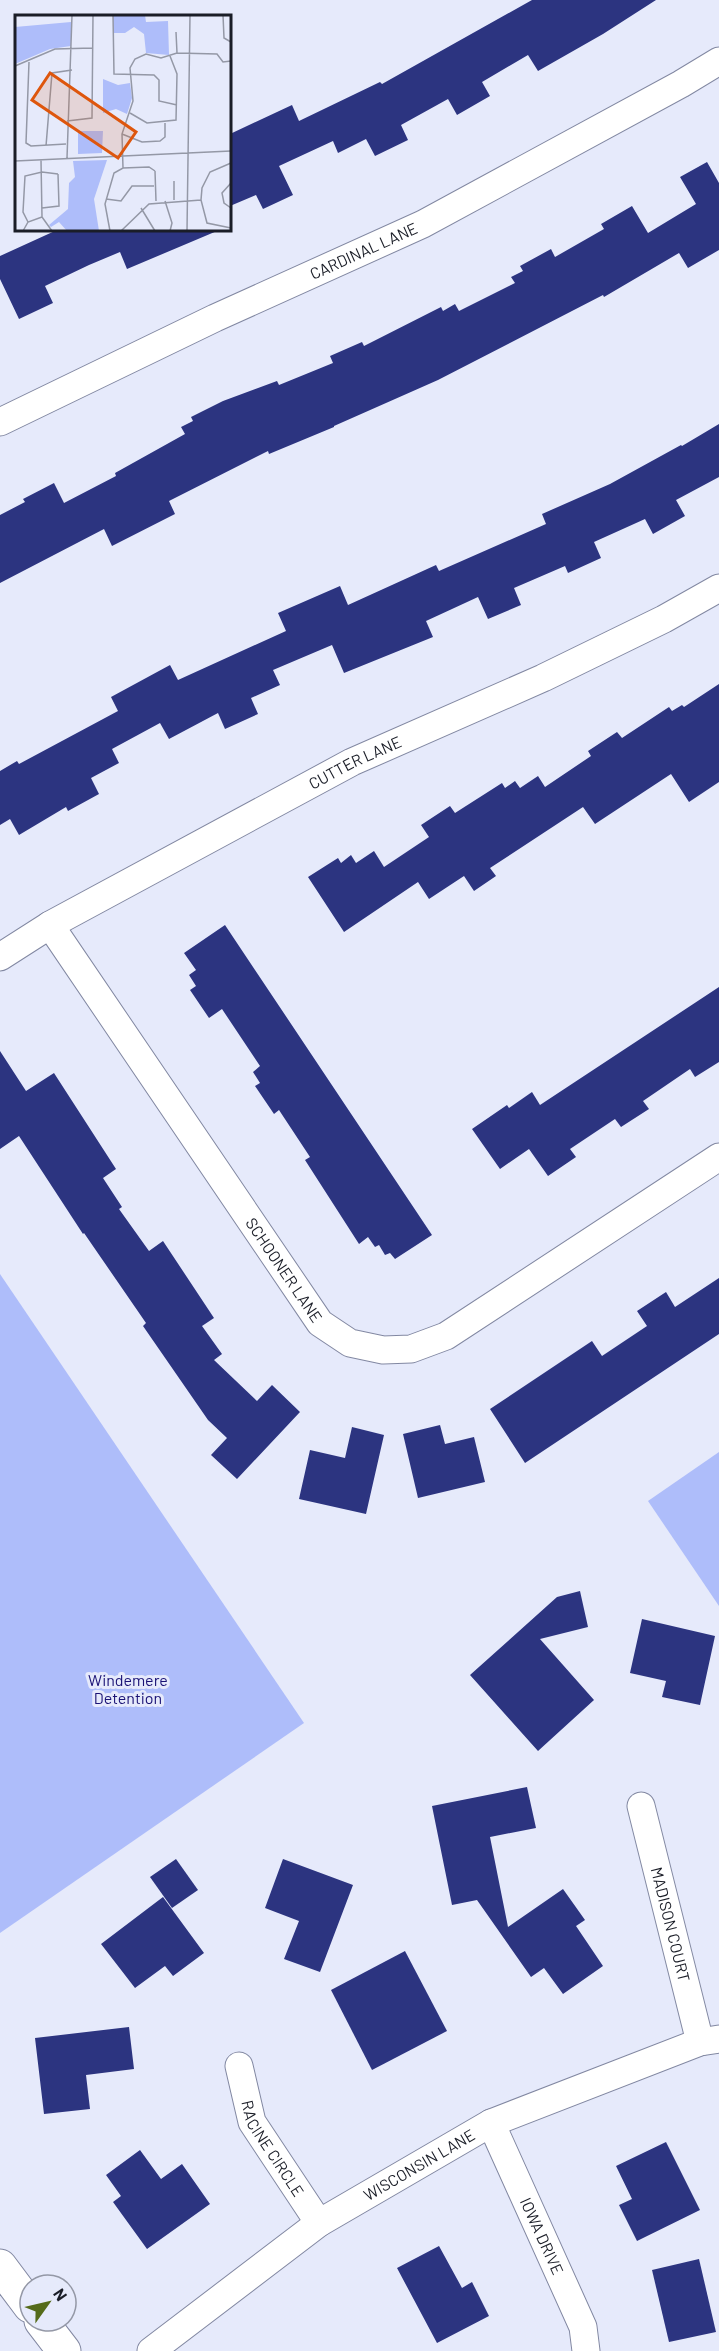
<svg xmlns="http://www.w3.org/2000/svg" width="719" height="2351" viewBox="0 0 719 2351" font-family="Barlow,sans-serif">
<rect width="100%" height="100%" fill="#e6eafb"/>
<g fill="#aebdfa">
<path d="M 0,1274 L 304,1723 L 0,1933 Z"/>
<path d="M 719,1452 L 719,1606 L 648,1501 Z"/>
</g>
<g fill="#2c3480">
<path d="M 532,0 L 656,0 L 603,34 L 538,71 L 528,55 L 482,82 L 490,96 L 457,115 L 448,99 L 401,125 L 408,140 L 375,156 L 366,139 L 338,153 L 333,141 L 279,166 L 293,195 L 263,209 L 256,195 L 230,206 L 230,134 L 292,105 L 299,121 L 380,82 L 382,84 Z"/>
<path d="M 707,162 L 719,183 L 719,250 L 688,268 L 679,253 L 604,297 L 603,295 L 438,380 L 334,426 L 334,427 L 269,454 L 268,451 L 169,501 L 175,514 L 112,546 L 104,529 L 0,583 L 0,515 L 25,502 L 23,499 L 54,483 L 64,503 L 116,476 L 115,473 L 185,434 L 181,427 L 193,421 L 191,417 L 223,401 L 277,381 L 279,385 L 333,363 L 330,356 L 362,342 L 364,346 L 441,307 L 443,311 L 455,304 L 459,311 L 515,283 L 511,277 L 523,271 L 520,266 L 551,249 L 555,257 L 604,229 L 601,224 L 632,206 L 648,233 L 696,204 L 680,177 Z"/>
<path d="M 57,230 L 217,230 L 217,231 L 127,269 L 120,252 L 89,265 L 45,286 L 53,303 L 19,319 L 0,279 L 0,256 Z"/>
<path d="M 719,424 L 719,477 L 676,500 L 685,516 L 653,534 L 645,519 L 594,542 L 601,558 L 568,573 L 565,566 L 514,588 L 521,605 L 488,619 L 478,597 L 426,621 L 433,637 L 344,673 L 332,645 L 273,670 L 280,685 L 251,698 L 258,714 L 225,729 L 218,713 L 169,739 L 160,723 L 112,749 L 119,763 L 91,778 L 99,794 L 68,811 L 66,807 L 19,835 L 10,819 L 0,825 L 0,771 L 17,761 L 19,764 L 118,711 L 111,697 L 170,665 L 178,680 L 286,631 L 278,613 L 340,586 L 348,605 L 436,565 L 439,571 L 546,524 L 542,514 L 610,484 L 681,445 L 682,446 Z"/>
<path d="M 719,684 L 719,782 L 689,802 L 671,774 L 595,824 L 583,807 L 490,868 L 496,876 L 474,891 L 464,876 L 429,899 L 418,882 L 344,932 L 308,877 L 338,858 L 341,863 L 351,855 L 356,863 L 374,851 L 384,867 L 429,837 L 421,825 L 450,806 L 455,813 L 502,783 L 505,788 L 515,781 L 520,788 L 538,776 L 545,787 L 591,756 L 588,751 L 617,732 L 622,738 L 669,707 L 672,711 L 682,705 L 684,707 Z"/>
<path d="M 225,925 L 432,1235 L 395,1259 L 390,1253 L 385,1255 L 379,1245 L 375,1247 L 368,1237 L 359,1244 L 305,1160 L 310,1157 L 279,1110 L 274,1114 L 255,1086 L 260,1083 L 253,1072 L 260,1066 L 222,1009 L 209,1018 L 190,990 L 196,986 L 189,975 L 196,970 L 184,953 Z"/>
<path d="M 719,987 L 719,1062 L 695,1077 L 690,1069 L 643,1101 L 649,1109 L 621,1127 L 615,1119 L 570,1149 L 576,1157 L 548,1176 L 529,1149 L 500,1169 L 472,1129 L 507,1105 L 509,1108 L 532,1092 L 540,1105 Z"/>
<path d="M 0,1051 L 26,1091 L 54,1073 L 116,1169 L 103,1178 L 122,1207 L 119,1209 L 149,1251 L 163,1241 L 214,1318 L 202,1326 L 222,1354 L 214,1360 L 257,1401 L 272,1385 L 300,1412 L 237,1479 L 211,1455 L 227,1438 L 208,1420 L 143,1326 L 146,1323 L 84,1233 L 83,1234 L 19,1136 L 0,1149 Z"/>
<path d="M 719,1278 L 719,1334 L 525,1463 L 490,1409 L 592,1341 L 602,1356 L 647,1326 L 637,1311 L 666,1292 L 675,1307 Z"/>
<path d="M 440,1425 L 445,1444 L 474,1437 L 485,1482 L 418,1498 L 403,1434 Z"/>
<path d="M 352,1427 L 384,1435 L 366,1514 L 299,1499 L 310,1450 L 345,1458 Z"/>
<path d="M 580,1591 L 588,1627 L 540,1639 L 594,1700 L 538,1751 L 470,1675 L 557,1597 Z"/>
<path d="M 642,1619 L 715,1636 L 700,1705 L 662,1697 L 666,1681 L 630,1673 Z"/>
<path d="M 527,1787 L 536,1828 L 490,1837 L 508,1927 L 563,1889 L 585,1920 L 576,1926 L 603,1966 L 563,1994 L 544,1968 L 531,1977 L 477,1900 L 452,1905 L 432,1806 Z"/>
<path d="M 176,1859 L 198,1890 L 172,1908 L 150,1877 Z"/>
<path d="M 283,1859 L 353,1885 L 320,1972 L 284,1959 L 299,1921 L 265,1908 Z"/>
<path d="M 163,1897 L 204,1953 L 173,1976 L 165,1966 L 135,1988 L 101,1944 Z"/>
<path d="M 405,1951 L 447,2031 L 372,2070 L 331,1990 Z"/>
<path d="M 129,2027 L 134,2069 L 86,2075 L 90,2109 L 44,2114 L 35,2038 Z"/>
<path d="M 666,2142 L 700,2210 L 637,2241 L 619,2205 L 632,2199 L 616,2166 Z"/>
<path d="M 140,2150 L 161,2179 L 182,2164 L 210,2204 L 147,2249 L 113,2202 L 121,2196 L 106,2175 Z"/>
<path d="M 439,2246 L 462,2288 L 472,2282 L 489,2316 L 437,2343 L 397,2268 Z"/>
<path d="M 699,2259 L 716,2332 L 669,2342 L 652,2270 Z"/>
</g>
<g fill="none" stroke-linecap="round" stroke-linejoin="round">
<defs>
<g id="street">
<path id="s1" d="M 0,422 L 215,318 L 423,224 L 681,84 L 719,61"/>
<path id="s2" d="M 50,925 L 320,1323 L 350,1343 L 383,1350 L 411,1349 L 446,1336 L 719,1157"/>
<path id="s3" d="M 0,957 L 50,925 L 352,762 L 543,678 L 664,619 L 719,588"/>
<path id="s4" d="M 641,1806 L 700,2042"/>
<path id="s5" d="M 239,2066 L 252,2122 L 319,2223"/>
<path id="s6" d="M 491,2123 L 583,2327 L 586,2351"/>
<path id="s7" d="M 151,2351 L 319,2223 L 491,2123 L 700,2042 L 719,2039"/>
</g>
<g id="secondary">
<path d="M 0,2266 L 30,2306"/>
<path d="M 41,2321 L 64,2351"/>
</g>
</defs>
<use href="#street" stroke="#8288a2" stroke-width="29"/>
<use href="#secondary" stroke="#8288a2" stroke-width="35"/>
<use href="#street" stroke="#fff" stroke-width="27"/>
<use href="#secondary" stroke="#fff" stroke-width="33"/>
</g>
<g text-anchor="middle" stroke-width="6" stroke-linejoin="round" paint-order="stroke">
<g font-size="16" fill="#1a1d27" stroke="#e6eafb">
<text dy="6" stroke="none"><textPath href="#s1" startOffset="402">CARDINAL LANE</textPath></text>
<text dy="6" stroke="none"><textPath href="#s3" startOffset="405">CUTTER LANE</textPath></text>
<text dy="6" stroke="none"><textPath href="#s2" startOffset="417">SCHOONER LANE</textPath></text>
<text dy="6" stroke="none"><textPath href="#s4" startOffset="122">MADISON COURT</textPath></text>
<text dy="6" stroke="none"><textPath href="#s5" startOffset="90">RACINE CIRCLE</textPath></text>
<text dy="6" stroke="none"><textPath href="#s7" startOffset="327">WISCONSIN LANE</textPath></text>
<text dy="6" stroke="none"><textPath href="#s6" startOffset="124">IOWA DRIVE</textPath></text>
</g>
<g font-size="16" fill="#1a1275" stroke="#e6eafb">
<text x="128" y="1686">Windemere<tspan x="128" dy="18">Detention</tspan></text>
</g>
</g>
<g transform="translate(15 15)">
<rect width="216" height="216" fill="#e6eafb"/>
<path d="M 98,0 L 130,0 L 131,7 L 153,6 L 154,40 L 131,38 L 129,19 L 119,12 L 110,18 L 98,18 ZM 56,7 L 56,31 L 35,34 L 0,49 L 0,12 ZM 88,64 L 103,70 L 115,68 L 117,83 L 112,99 L 101,94 L 88,98 ZM 63,116 L 88,116 L 87,138 L 63,139 ZM 92,145 L 79,184 L 84,216 L 52,216 L 44,207 L 36,212 L 34,210 L 53,194 L 54,168 L 60,162 L 58,146 Z" fill="#aebdfa"/>
<path fill="none" stroke="#9498a6" stroke-width="1.5" d="M 98,0 L 99,59 L 139,60 L 144,65 L 144,86 L 162,90M 208,0 L 209,23 L 216,27M 161,17 L 162,38M 14,47 L 11,128 L 16,131 L 51,129M 0,51 L 40,34 L 78,33M 115,98 L 132,108 L 161,105 L 162,59 L 155,41M 52,106 L 77,103 L 78,0M 107,119 L 127,127 L 145,126 L 150,122 L 150,108M 31,131 L 37,58 L 57,55M 52,143 L 57,0M 26,145 L 27,202 L 37,216M 0,146 L 216,136M 216,148 L 195,157 L 187,173 L 186,185 L 192,208 L 216,213M 108,153 L 107,119 L 118,86 L 115,53 L 120,44 L 131,39 L 146,43 L 162,38 L 202,39 L 208,47 L 216,46M 140,156 L 141,186M 159,166 L 159,185M 216,168 L 207,178 L 209,188 L 216,193M 91,184 L 106,186 L 117,171 L 139,171M 150,186 L 157,208 L 155,216M 27,193 L 44,191 L 43,159M 126,193 L 140,216M 13,207 L 8,197 L 10,161 L 27,157 L 43,159M 8,216 L 13,207 L 27,202M 95,216 L 90,189 L 99,158 L 108,153 L 134,152 L 140,156M 106,216 L 134,189 L 186,185M 172,216 L 175,0"/>
<path fill="#de560d" fill-opacity="0.15" stroke="#de560d" stroke-width="3" d="M 35,58 L 121,117 L 103,143 L 17,85 Z"/>
<rect width="216" height="216" fill="none" stroke="#1a1d27" stroke-width="3"/>
</g>
<g transform="translate(48 2303) rotate(56)"><circle r="28" fill="#e6eafb" stroke="#9498a6" stroke-width="1.5"/>
<path d="M0-4.5L10 22L0 15L-10 22Z" fill="#556b1a"/>
<text y="-9" font-size="16" font-weight="bold" text-anchor="middle" fill="#1a1d27">N</text>
</g>
</svg>
